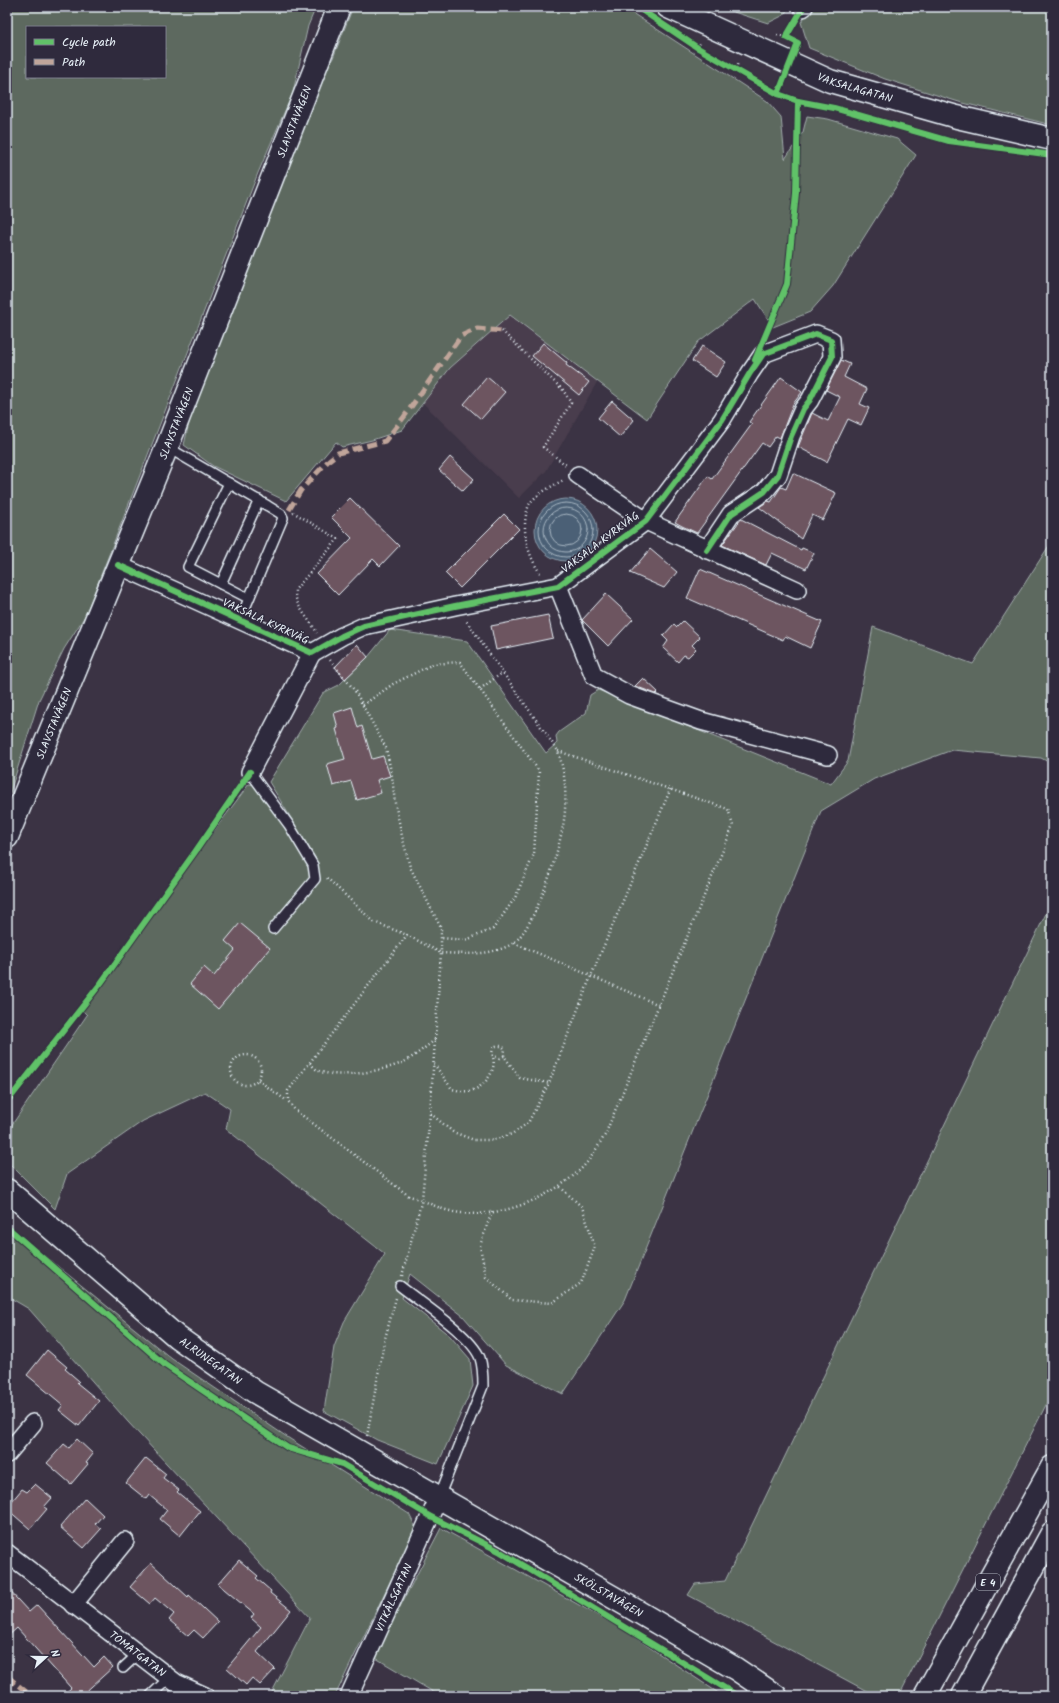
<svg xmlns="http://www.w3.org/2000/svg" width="1059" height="1703" viewBox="0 0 1059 1703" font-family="Kalam,sans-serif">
<rect width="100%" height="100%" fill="#3b3344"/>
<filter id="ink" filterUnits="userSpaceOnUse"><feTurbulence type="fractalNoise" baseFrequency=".025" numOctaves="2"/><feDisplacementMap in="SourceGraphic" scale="8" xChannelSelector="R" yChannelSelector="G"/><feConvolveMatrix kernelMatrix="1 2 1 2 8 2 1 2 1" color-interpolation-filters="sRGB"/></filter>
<g filter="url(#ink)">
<path fill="#4a3d4d" d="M 510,315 L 597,382 L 546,471 L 519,498 L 423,403 L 450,368 Z"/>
<g fill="#5d695f" stroke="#a2adac" fill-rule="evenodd">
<path d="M 7,7 L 316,7 L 308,26 L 293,92 L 258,173 L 85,616 L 64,649 L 39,700 L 7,802 ZM 27,27 L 165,27 L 165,77 L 27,77 Z"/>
<path d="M 353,7 L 623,7 L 767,101 L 781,117 L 785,159 L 803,132 L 807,116 L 828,119 L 897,139 L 916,155 L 833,286 L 810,312 L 773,327 L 755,299 L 698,342 L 647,419 L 510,315 L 450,368 L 402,430 L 372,440 L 342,447 L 336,442 L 286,501 L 213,466 L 184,445 L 197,388 L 316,86 L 333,58 Z"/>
<path d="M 718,7 L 789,7 L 784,15 L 768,23 Z"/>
<path d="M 812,7 L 1052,7 L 1052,125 L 959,102 L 885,79 L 809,48 L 801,22 Z"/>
<path d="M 1052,541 L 1052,764 L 1041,758 L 952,750 L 874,779 L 821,811 L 625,1300 L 563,1394 L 506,1365 L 463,1316 L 410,1274 L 402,1298 L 450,1336 L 470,1359 L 473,1386 L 438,1464 L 377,1440 L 324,1411 L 334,1347 L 344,1322 L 385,1254 L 226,1129 L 230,1109 L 205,1092 L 143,1121 L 67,1174 L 55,1209 L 7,1161 L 7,1132 L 87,1015 L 81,1009 L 249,784 L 256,785 L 316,859 L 269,782 L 323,693 L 339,685 L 368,657 L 390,630 L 467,641 L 546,753 L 557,743 L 556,736 L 559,732 L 586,713 L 590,695 L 598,690 L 831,784 L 848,761 L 873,627 L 973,664 Z"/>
<path d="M 1052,901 L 1052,1393 L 899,1696 L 876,1696 L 688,1595 L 695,1584 L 725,1581 Z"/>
<path d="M 7,1225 L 172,1359 L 290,1439 L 409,1514 L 416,1528 L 335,1696 L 270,1696 L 310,1618 L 128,1422 L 29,1309 L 7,1296 Z"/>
<path d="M 441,1528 L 622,1629 L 723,1696 L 440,1696 L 374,1657 Z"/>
</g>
<circle fill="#4b6176" stroke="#8a9baa" cx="566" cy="530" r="31"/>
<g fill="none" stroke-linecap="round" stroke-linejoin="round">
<g stroke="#a9b7c4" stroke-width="1">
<circle cx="566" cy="530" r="27"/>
<circle cx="566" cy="530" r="22"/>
<circle cx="566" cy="530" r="16"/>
</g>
</g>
<g fill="#6d5561" stroke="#e8f1f8">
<path d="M 543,343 L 567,363 L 566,365 L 589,382 L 579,395 L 532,356 Z"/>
<path d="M 702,346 L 726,362 L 716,377 L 692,361 Z"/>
<path d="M 841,360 L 850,364 L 844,377 L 867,389 L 860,404 L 869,408 L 861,425 L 848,419 L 827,462 L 798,447 L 812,413 L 828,421 L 840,397 L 826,390 Z"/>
<path d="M 487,377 L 505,392 L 481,419 L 464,404 Z"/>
<path d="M 781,377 L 802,392 L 793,404 L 780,438 L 776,436 L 768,447 L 762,443 L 697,533 L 682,526 L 675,522 L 708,476 L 712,479 L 752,424 L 749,422 Z"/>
<path d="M 612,401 L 634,420 L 620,437 L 598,418 Z"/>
<path d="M 450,457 L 474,479 L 463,491 L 439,470 Z"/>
<path d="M 793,473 L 836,493 L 823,520 L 812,515 L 801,539 L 759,507 L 768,501 L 771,502 L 781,487 L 786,489 Z"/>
<path d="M 350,498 L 399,546 L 380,566 L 373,559 L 338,595 L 317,574 L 352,538 L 331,517 Z"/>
<path d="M 504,514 L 519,529 L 460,588 L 445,573 Z"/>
<path d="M 741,519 L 801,550 L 802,548 L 814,553 L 806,569 L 772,553 L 766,565 L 722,545 Z"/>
<path d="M 650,549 L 677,572 L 664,588 L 630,573 Z"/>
<path d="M 700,569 L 822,622 L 810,648 L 785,636 L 783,640 L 687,598 Z"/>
<path d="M 606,594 L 633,619 L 608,646 L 582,620 Z"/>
<path d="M 548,615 L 553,638 L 496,650 L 491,626 Z"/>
<path d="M 683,621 L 700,637 L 692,645 L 696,649 L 688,657 L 684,655 L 678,662 L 663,648 L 668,641 L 663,636 L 674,624 L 677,627 Z"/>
<path d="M 357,644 L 368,657 L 345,679 L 335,667 Z"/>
<path d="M 643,678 L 658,692 L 656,694 L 635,686 Z"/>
<path d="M 352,707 L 358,728 L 362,726 L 372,759 L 383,756 L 390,776 L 377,780 L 381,793 L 357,800 L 351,781 L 333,786 L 327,764 L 345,759 L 336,729 L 338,728 L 334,713 Z"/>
<path d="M 240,923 L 270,948 L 218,1009 L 190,984 L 204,967 L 214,976 L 235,950 L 225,941 Z"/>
<path d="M 47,1350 L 67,1367 L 65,1369 L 79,1381 L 77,1383 L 99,1401 L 79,1426 L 59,1410 L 63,1405 L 27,1375 Z"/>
<path d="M 77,1439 L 93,1454 L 86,1463 L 88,1464 L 71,1484 L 47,1463 L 64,1444 L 69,1448 Z"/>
<path d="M 146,1458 L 166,1474 L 163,1478 L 179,1490 L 177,1492 L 200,1511 L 180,1536 L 160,1519 L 167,1510 L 149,1495 L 146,1499 L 126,1483 Z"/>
<path d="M 35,1484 L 52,1498 L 44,1507 L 47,1509 L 30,1529 L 7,1509 L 7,1507 L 22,1489 L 27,1492 Z"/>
<path d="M 85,1498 L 103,1515 L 95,1524 L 101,1529 L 84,1548 L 60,1527 Z"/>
<path d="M 239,1560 L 258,1576 L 256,1578 L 271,1591 L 270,1593 L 291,1610 L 257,1652 L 275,1669 L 260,1685 L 252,1678 L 246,1685 L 227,1668 L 261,1627 L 251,1618 L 254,1614 L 218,1584 Z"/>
<path d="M 151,1563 L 188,1597 L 189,1595 L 218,1622 L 203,1638 L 194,1630 L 188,1636 L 169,1620 L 174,1614 L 155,1598 L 150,1604 L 130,1587 Z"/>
<path d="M 7,1588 L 29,1612 L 37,1605 L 94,1667 L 104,1657 L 113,1667 L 81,1696 L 62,1696 L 71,1688 L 17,1628 L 7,1637 Z"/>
</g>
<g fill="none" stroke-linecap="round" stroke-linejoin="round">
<defs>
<g id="lane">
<path d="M 167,447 L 268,506 L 281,514 L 283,518 L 240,620"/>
<path d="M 229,483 L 188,567 L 248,598"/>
<path d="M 221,584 L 259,500"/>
<path d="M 250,772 L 289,825 L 313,865 L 315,879 L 273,929"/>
<path d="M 400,1286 C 420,1302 471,1335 480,1358 C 483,1367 483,1376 483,1386 L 439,1497"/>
<path d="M 123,1668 L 138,1654"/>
<path d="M 150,1696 L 169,1678"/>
</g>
<g id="street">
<path d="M 803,8 L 804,7"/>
<path d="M 578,475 L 646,521 L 797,590"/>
<path d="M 118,565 L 312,653 L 342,636 L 364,626 L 455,606 L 558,586 L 646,521 L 722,420 L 750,373 L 763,354 L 816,334 L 831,340 L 832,357 L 810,400 L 803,409 L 791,436 L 778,475 L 764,492 L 731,514 L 707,550"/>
<path d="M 558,586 L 594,676 L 629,695 L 701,721 L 828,755"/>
<path d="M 250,772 L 312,653"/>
<path d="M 7,1454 L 33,1423"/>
<path id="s1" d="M 7,1553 L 176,1683 L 205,1696"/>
<path d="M 73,1605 L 125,1541"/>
<path id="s2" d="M 349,1696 L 438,1499"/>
</g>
<g id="secondary">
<path id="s3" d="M 668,7 L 830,81 L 957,117 L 1052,139"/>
<path id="s4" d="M 7,837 L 167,447 L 339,7"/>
<path id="s5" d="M 7,1190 L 177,1337 L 255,1392 L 630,1607 L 736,1669 L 776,1696"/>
</g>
<g id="highway">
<path d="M 925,1696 L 1052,1467"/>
<path d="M 963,1696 L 1052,1533"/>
</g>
</defs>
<use href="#lane" stroke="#e8f1f8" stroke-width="12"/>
<use href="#street" stroke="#e8f1f8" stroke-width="20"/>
<use href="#secondary" stroke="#e8f1f8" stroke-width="25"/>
<use href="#highway" stroke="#e8f1f8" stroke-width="25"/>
<g stroke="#e8f1f8" stroke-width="2.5" stroke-dasharray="1 3" stroke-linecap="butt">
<path d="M 777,35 L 786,37"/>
<path d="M 698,48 L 701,41"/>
<path d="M 736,69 L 738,62"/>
<path d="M 502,331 L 563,390 L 571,403 L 543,447 L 566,465"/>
<path d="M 293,512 L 338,539 L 295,590 C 294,606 310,619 317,633"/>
<path d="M 540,573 C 527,554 520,527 529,505 C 533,496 555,484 564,480"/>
<path d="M 330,660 L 355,691 L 386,748 L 392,776 L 395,803 L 402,836 L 410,867 L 441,928 L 441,953 C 464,954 491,956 512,944 C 536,929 564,839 565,810 C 566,787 565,773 558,751 L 465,619"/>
<path d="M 480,689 L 502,673"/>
<path d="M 363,705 L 393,684 L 433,664 L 460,662 L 539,771 L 534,854 L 515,898 L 493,929 L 466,940 L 441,938"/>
<path d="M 558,751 L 728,809 L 733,826 L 605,1135 C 598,1146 591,1159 582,1168 C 549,1200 492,1223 446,1210 C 433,1206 422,1199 409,1196 L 295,1110 L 288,1101 L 288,1091 L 407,935 L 441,953 L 430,1113 L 453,1132 L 474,1140 L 493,1140 L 512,1134 L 528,1123 L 549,1083 L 591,976 L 671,788"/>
<path d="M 327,878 L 374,922 L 407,935"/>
<path d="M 514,943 L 659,1005"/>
<circle cx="246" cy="1070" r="15"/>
<path d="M 504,1056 L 500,1058 L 493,1056 L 492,1054 L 493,1047 L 496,1046 L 502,1046 L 505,1049 L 504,1056 L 520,1078 L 549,1083"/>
<path d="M 310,1063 C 312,1065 314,1068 317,1070 C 336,1080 382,1071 402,1063 C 414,1057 424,1048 435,1040"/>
<path d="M 434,1064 L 452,1089 C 457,1090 463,1092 468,1091 C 483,1090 497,1071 493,1057"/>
<path d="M 258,1080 L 287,1101"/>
<path d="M 492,1211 L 480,1246 L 486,1277 L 512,1300 L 552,1303 L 581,1283 L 595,1247 L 582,1207 L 559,1186"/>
<path d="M 402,1276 L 422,1199 L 430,1113"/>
<path d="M 367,1436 L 384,1342 L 396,1298"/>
</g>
<use href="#lane" stroke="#2f2a3d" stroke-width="9"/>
<use href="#street" stroke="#2f2a3d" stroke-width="17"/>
<use href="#secondary" stroke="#2f2a3d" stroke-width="22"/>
<use href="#highway" stroke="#2f2a3d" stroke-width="22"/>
<g stroke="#c0a59a" stroke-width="5" stroke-dasharray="10 5" stroke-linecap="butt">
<path d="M 292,7 L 307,10 L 315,8"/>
<path d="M 289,510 L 301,490 L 329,460 L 338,453 L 385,441 L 404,417 L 461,336 L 477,329 L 502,331"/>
<path d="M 7,1676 L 31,1696"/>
<path d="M 7,1688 L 14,1681"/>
</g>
<defs>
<g id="cycleway">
<path d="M 637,7 L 698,48 L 778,94"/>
<path d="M 798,101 L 834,108 L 949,141 L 1052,155"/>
<path d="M 755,360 L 787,284 L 796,193 L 798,101 L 778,94 L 798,43 L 786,37 L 803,8"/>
<path d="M 118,565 L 312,653 L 342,636 L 364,626 L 455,606 L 558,586 L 646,521 L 722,420 L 750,373 L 763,354 L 816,334 L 831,340 L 832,357 L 810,400 L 803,409 L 791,436 L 778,475 L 764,492 L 731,514 L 707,550"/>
<path d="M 7,1102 L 101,983 L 195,852 L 250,772"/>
<path d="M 7,1227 L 165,1365 L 288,1448 L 342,1464 L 431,1517 L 499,1551 L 738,1696"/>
</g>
</defs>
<use href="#cycleway" stroke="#2f2a3d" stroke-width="8"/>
<use href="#cycleway" stroke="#61c268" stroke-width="6"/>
</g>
</g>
<g text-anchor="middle" stroke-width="3" stroke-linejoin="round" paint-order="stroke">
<rect fill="#2f2a3d" stroke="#b0b5c0" stroke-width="1" x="976" y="1574" width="24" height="16" rx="3"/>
<g font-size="10" font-weight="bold" fill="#e8f1f8">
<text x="988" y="1586">E 4</text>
</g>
<g font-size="11" fill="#e8f1f8" stroke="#2f2a3d">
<text dy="4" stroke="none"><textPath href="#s3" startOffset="204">VAKSALAGATAN</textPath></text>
<text dy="4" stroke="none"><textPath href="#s4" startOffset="771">SLAVSTAVÄGEN</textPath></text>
<text dy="4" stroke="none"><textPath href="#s4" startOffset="447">SLAVSTAVÄGEN</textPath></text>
<text transform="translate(600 542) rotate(-37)" y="4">VAKSALA KYRKVÄG</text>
<text transform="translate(266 621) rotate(25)" y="4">VAKSALA KYRKVÄG</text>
<text dy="4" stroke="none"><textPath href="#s4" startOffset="123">SLAVSTAVÄGEN</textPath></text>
<text dy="4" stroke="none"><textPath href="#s5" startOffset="266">ALRUNEGATAN</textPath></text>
<text dy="4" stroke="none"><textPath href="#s5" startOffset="728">SKÖLSTAVÄGEN</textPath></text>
<text dy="4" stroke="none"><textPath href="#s2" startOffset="108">VITKÅLSGATAN</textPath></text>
<text dy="4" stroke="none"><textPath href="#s1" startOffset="165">TOMATGATAN</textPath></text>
</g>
</g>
<rect width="1059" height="1703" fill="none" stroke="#2f2a3d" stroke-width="24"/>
<rect x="12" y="12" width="1035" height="1679" fill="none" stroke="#e8f1f8" stroke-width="1.5" filter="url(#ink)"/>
<rect x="26" y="26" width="140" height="52" fill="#2f2a3d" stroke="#797a88"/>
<rect x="34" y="39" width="20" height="6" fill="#61c268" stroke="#797a88"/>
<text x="62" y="46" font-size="12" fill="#e8f1f8">Cycle path</text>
<rect x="34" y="59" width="20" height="6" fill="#c0a59a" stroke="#797a88"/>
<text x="62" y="66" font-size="12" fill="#e8f1f8">Path</text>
<g transform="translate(46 1657) rotate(69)" stroke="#2f2a3d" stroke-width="3" paint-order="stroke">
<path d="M0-3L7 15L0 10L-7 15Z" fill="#e8f1f8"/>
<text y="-6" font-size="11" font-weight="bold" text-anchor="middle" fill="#e8f1f8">N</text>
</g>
</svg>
